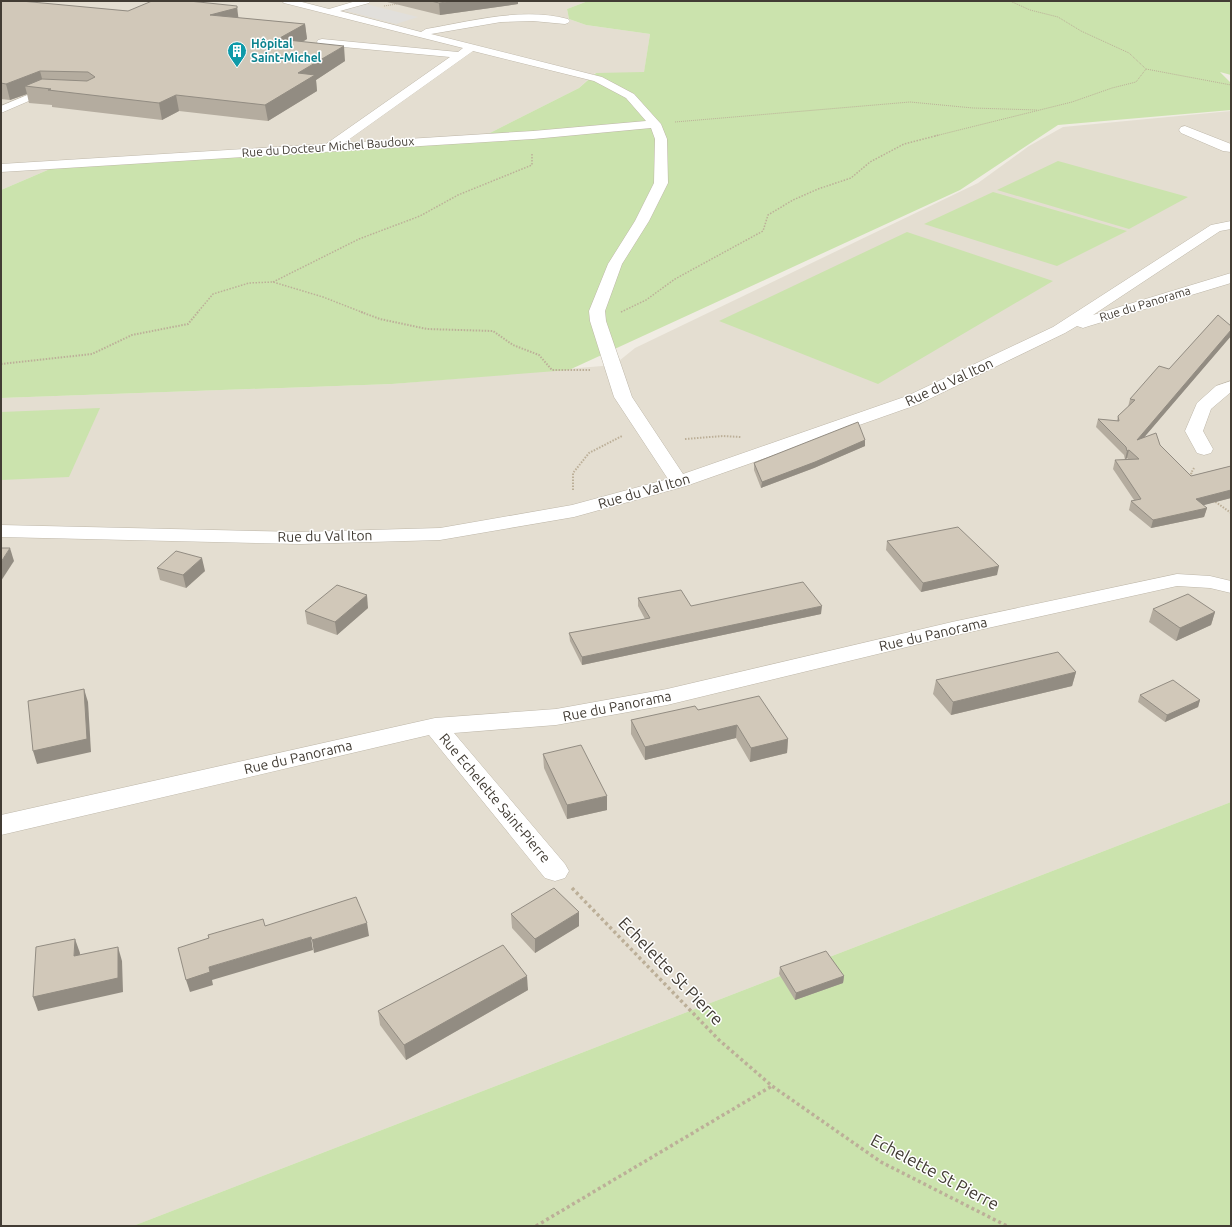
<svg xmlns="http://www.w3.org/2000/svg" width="1232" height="1227" viewBox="0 0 1232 1227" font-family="Ubuntu,sans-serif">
<rect width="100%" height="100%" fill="#f0ece3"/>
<g fill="#e4ded1">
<path d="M 1,1 L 588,1 L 567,9 L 569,19 L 586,25 L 650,34 L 644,73 L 595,73 L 579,88 L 484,136 L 50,169 L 1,190 Z"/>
<path d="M 1231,111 L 1231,802 L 133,1226 L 1,1226 L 1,398 L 392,384 L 614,365 L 635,348 L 978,183 L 1029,146 L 1063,127 Z"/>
</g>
<g fill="#cbe3ad">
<path d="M 588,1 L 1231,1 L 1231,75 L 1220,72 L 1231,83 L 1231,110 L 1058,125 L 960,190 L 569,370 L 392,384 L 1,398 L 1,190 L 50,169 L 484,136 L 579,88 L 596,73 L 644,72 L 650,34 L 586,25 L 569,19 L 567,9 Z"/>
<path d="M 1058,161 L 1188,197 L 1129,229 L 997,190 Z"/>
<path d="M 993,192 L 1127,231 L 1057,266 L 924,224 Z"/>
<path d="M 907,232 L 1053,281 L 878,384 L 719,321 Z"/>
<path d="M 100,408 L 69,477 L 1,480 L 1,412 Z"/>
<path d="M 1231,802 L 1231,1226 L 133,1226 Z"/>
</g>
<path fill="#e1dfdb" d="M 362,3 L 418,17 L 396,24 L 339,9 Z"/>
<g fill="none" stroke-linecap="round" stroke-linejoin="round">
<defs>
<g id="minor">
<path d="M 29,1 L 42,1 L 23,10 L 17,10 L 15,8 Z"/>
<path d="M 282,1 L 298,1 L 329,9 L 356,1 L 371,1 L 369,3 L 340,11 L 421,32 L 426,29 C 472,21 522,7 568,19 L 570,21 L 568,23 L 565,24 L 533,21 L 501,22 L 431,34 L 602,77 L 634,94 L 661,124 L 667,139 L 668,183 L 649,221 L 622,264 L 605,311 L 606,321 L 632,397 L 683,474 L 907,396 L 1053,327 L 1211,225 L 1231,221 L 1231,229 L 1220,231 L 1093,315 L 1231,273 L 1231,283 L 1089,326 L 1083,328 L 1077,326 L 1065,333 L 919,404 L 686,486 L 574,517 L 440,540 L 300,544 L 1,537 L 1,525 L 300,532 L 440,528 L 572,505 L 668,479 L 614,397 L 590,321 L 589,311 L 608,264 L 635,221 L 654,183 L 655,139 L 651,128 L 533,139 L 1,172 L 1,164 L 326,144 L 450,57 L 322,45 L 318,44 L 317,42 L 318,40 L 322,39 L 458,52 L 463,48 L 284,3 ZM 473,51 L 594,81 L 626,98 L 646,121 L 533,131 L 344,143 Z"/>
<path d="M 44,88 L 56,89 L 62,92 L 56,95 L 45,94 L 1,113 L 1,106 Z"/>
<path d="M 1185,126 L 1231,144 L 1231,152 L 1223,151 L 1181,133 L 1179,130 L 1181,127 Z"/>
<path d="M 1231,381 L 1231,392 L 1211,409 L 1203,431 L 1213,449 L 1211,453 L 1204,455 L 1197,453 L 1185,431 L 1197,403 L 1216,386 Z"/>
<path d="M 1177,574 L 1210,576 L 1231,581 L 1231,593 L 1210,588 L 1177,586 L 952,636 L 667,705 L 556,725 L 454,733 L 565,864 L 569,871 L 565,878 L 555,881 L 545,878 L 429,735 L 1,835 L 1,815 L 435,718 L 556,709 L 667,689 L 952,622 Z"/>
</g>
</defs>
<use href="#minor" stroke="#beb7a9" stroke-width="1"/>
<g stroke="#bcaf98" stroke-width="1" stroke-dasharray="1 1" stroke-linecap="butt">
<path d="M 1010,1 L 1030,10 L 1058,17 L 1081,31 L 1129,53 L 1146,69 L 1231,85"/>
<path d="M 384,6 L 397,4"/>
<path d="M 675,122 L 910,102 L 973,108 L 1037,110"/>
<path d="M 935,136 L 1072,102 L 1112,88 L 1136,82 L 1146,69"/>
</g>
<g stroke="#bcaf98" stroke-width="1.5" stroke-dasharray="1.5 1.5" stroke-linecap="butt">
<path d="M 273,282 L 359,239 L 420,216 L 458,195 L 532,165 L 532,153"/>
<path d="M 621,312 L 646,300 L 675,279 L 763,231 L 768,215 L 793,200 L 818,189 L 851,178 L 870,162 L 904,144 L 939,135"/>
<path d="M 197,313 L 213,294 L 249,283 L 273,282 L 323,297 L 364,313"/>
</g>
<g stroke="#bcaf98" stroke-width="2" stroke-dasharray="1.5 1.5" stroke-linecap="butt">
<path d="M 361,312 L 380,319 L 427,329 L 493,331 L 513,345 L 539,355 L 552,370 L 590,370"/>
<path d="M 1,364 L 92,354 L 132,335 L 188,324 L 198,312"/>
<path d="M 685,439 L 723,436 L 741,437"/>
<path d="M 1193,477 L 1191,473 L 1194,468"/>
<path d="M 573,490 L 573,473 L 589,453 L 622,436"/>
<path d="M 1213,500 L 1231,513"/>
</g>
<g stroke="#bcaf98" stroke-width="3.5" stroke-dasharray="3 3" stroke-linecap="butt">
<path d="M 572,888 L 719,1040 L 772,1086 L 881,1162 L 1007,1226"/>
<path d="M 536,1226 L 772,1086"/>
</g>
<use href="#minor" fill="#fff" fill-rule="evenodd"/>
</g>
<g fill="#b4ac9f">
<path d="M 1,1 L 128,11 L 239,18 L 305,24 L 307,39 L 303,42 L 345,61 L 316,80 L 317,91 L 268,121 L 179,111 L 162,120 L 52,107 L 52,105 L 29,103 L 27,94 L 10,100 L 1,99 Z"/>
<path d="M 383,1 L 518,1 L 518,4 L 440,15 Z"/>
<path d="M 1231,336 L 1144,437 L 1160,445 L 1191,476 L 1231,466 L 1231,498 L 1203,505 L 1207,508 L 1204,517 L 1151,528 L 1129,510 L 1131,501 L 1134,500 L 1113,469 L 1115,460 L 1129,460 L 1127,458 L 1125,460 L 1124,455 L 1096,427 L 1098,419 L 1117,421 L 1118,416 L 1128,407 L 1130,399 L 1169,369 Z"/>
<path d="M 865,440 L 865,446 L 814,468 L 761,488 L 754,470 L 754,463 Z"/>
<path d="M 887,541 L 997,575 L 921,592 L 886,550 Z"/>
<path d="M 157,568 L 205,571 L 186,588 L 160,580 Z"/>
<path d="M 638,598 L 691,606 L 821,614 L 582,665 L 570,641 L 569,633 L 645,619 L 638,606 Z"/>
<path d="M 368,608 L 337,635 L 307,624 L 305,611 Z"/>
<path d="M 1153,609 L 1215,612 L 1211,625 L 1176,641 L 1149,622 Z"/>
<path d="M 1076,672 L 1072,686 L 951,715 L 933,694 L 936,680 Z"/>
<path d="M 1140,695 L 1200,700 L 1198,707 L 1165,722 L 1138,702 Z"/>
<path d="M 698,710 L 788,739 L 787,753 L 750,762 L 736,738 L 645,760 L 631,734 L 631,720 Z"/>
<path d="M 543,754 L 607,810 L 567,819 L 544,768 Z"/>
<path d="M 511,914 L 579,926 L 535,953 L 512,928 Z"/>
<path d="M 780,967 L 844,976 L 843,983 L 795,1000 L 779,974 Z"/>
<path d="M 528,990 L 406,1060 L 380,1025 L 378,1011 Z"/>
</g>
<g fill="#928c82">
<path d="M 454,1 L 518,1 L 518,4 L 440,15 L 439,3 Z"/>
<path d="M 237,6 L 239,23 L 210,15 Z"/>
<path d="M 305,24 L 307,39 L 280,54 L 278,39 Z"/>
<path d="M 344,46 L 345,61 L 316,80 L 317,91 L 268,121 L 265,105 L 298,73 Z"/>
<path d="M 40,71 L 44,86 L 25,86 L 27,94 L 10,100 L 6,84 Z"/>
<path d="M 176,95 L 179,111 L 162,120 L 159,103 Z"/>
<path d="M 1231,330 L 1231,336 L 1135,448 L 1137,440 Z"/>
<path d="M 865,440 L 865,446 L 814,468 L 761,488 L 762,482 Z"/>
<path d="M 1129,450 L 1127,458 L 1125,460 L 1127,451 Z"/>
<path d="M 1231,490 L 1231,498 L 1193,508 L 1196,499 Z"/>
<path d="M 1207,508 L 1204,517 L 1151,528 L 1153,520 Z"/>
<path d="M 10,548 L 14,561 L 1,581 L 1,562 Z"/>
<path d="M 202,558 L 205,571 L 186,588 L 183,575 Z"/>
<path d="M 999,566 L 997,575 L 921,592 L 923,583 Z"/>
<path d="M 367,595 L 368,608 L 337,635 L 335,622 Z"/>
<path d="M 822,606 L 821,614 L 582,665 L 582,657 Z"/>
<path d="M 1215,612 L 1211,625 L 1176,641 L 1180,628 Z"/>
<path d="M 1076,672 L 1072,686 L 951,715 L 953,702 Z"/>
<path d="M 84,689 L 88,702 L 91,752 L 37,764 L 33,751 Z"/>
<path d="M 1200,700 L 1198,707 L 1165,722 L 1167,715 Z"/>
<path d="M 737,725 L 736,738 L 645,760 L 645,747 Z"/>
<path d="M 788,739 L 787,753 L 750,762 L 751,748 Z"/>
<path d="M 607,796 L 607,810 L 567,819 L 567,805 Z"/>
<path d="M 579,912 L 579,926 L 535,953 L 535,939 Z"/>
<path d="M 367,923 L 369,936 L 314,953 L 312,940 Z"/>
<path d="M 311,937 L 313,950 L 212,980 L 213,985 L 190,992 L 186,980 L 209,967 Z"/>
<path d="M 75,939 L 80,953 L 79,970 L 74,956 Z"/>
<path d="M 118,947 L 122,961 L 123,992 L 38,1011 L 33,997 Z"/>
<path d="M 527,976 L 528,990 L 406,1060 L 404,1045 Z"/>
<path d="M 844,976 L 843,983 L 795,1000 L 796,993 Z"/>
</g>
<g fill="#d1c8b9" stroke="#928c82">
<path d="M 1,1 L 21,1 L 128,11 L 152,1 L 189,1 L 237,6 L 237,8 L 210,15 L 305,24 L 278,39 L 344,46 L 298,73 L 315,75 L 265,105 L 176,95 L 159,103 L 48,90 L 51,89 L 25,86 L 42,79 L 87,81 L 95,77 L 88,72 L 40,71 L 6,84 L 1,83 Z"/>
<path d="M 431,1 L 454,1 L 439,3 Z"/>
<path d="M 1218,315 L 1231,326 L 1231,330 L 1137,440 L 1156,433 L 1160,445 L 1191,476 L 1231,466 L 1231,490 L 1196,499 L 1207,508 L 1153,520 L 1131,501 L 1141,499 L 1115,460 L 1139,459 L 1129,450 L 1127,451 L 1126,447 L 1098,419 L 1119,421 L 1118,416 L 1135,400 L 1130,399 L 1159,366 L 1169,369 Z"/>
<path d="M 858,422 L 865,440 L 815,462 L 762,482 L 754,463 Z"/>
<path d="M 958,527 L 999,566 L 923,583 L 887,541 Z"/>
<path d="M 1,548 L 10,548 L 1,562 Z"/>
<path d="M 176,551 L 202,558 L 183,575 L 157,568 Z"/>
<path d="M 803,582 L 822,606 L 582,657 L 569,633 L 650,618 L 638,598 L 681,590 L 691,606 Z"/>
<path d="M 337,585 L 367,595 L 335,622 L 305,611 Z"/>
<path d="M 1188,594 L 1215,612 L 1180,628 L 1153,609 Z"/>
<path d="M 1058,652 L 1076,672 L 953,702 L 936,680 Z"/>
<path d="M 1173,680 L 1200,700 L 1167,715 L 1140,695 Z"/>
<path d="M 84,689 L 87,739 L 33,751 L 28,701 Z"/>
<path d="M 759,696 L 788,739 L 751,748 L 737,725 L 645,747 L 631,720 L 695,706 L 698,710 Z"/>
<path d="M 581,745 L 607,796 L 567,805 L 543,754 Z"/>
<path d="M 554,888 L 579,912 L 535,939 L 511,914 Z"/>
<path d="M 356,897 L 367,923 L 312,940 L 311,937 L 209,967 L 210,972 L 186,980 L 178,948 L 209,938 L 208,935 L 263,919 L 265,926 Z"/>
<path d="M 75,939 L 74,956 L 118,947 L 118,978 L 33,997 L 36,947 Z"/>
<path d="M 503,945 L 527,976 L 404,1045 L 378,1011 Z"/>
<path d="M 826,951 L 844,976 L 796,993 L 780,967 Z"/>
</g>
<defs>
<symbol id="building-pin" viewBox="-11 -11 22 30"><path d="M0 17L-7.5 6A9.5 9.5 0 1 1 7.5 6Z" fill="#0f9aa8" stroke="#fff"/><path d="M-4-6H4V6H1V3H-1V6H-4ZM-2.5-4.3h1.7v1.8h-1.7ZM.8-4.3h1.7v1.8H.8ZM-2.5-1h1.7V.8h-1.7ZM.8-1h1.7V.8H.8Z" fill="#fff"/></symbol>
</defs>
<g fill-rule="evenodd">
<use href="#building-pin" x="226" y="40" width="22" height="30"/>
</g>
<g text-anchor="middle" stroke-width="3" stroke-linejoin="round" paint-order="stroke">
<g font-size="12" font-weight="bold" fill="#0d838f" stroke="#fff" text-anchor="start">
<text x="251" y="48">Hôpital<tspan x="251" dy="14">Saint-Michel</tspan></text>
</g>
<g font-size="12" fill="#423c34" stroke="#fff">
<text transform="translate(328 147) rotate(-4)" y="4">Rue du Docteur Michel Baudoux</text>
<text transform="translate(1145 304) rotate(-17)" y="4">Rue du Panorama</text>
</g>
<g font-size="14" fill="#423c34" stroke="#fff">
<text transform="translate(949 382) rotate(-25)" y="5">Rue du Val Iton</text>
<text transform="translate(644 491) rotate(-16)" y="5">Rue du Val Iton</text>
<text transform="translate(325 536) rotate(-1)" y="5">Rue du Val Iton</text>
<text transform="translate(933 634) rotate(-13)" y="5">Rue du Panorama</text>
<text transform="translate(617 706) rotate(-11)" y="5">Rue du Panorama</text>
<text transform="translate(298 757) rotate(-13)" y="5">Rue du Panorama</text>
<text transform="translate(495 798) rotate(50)" y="5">Rue Echelette Saint-Pierre</text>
</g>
<g font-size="17" fill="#423c34" stroke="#fff">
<text transform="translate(671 971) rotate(46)" y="6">Echelette St Pierre</text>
<text transform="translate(935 1172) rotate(28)" y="6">Echelette St Pierre</text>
</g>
</g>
<rect width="1232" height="1227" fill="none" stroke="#423c34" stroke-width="4"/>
</svg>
